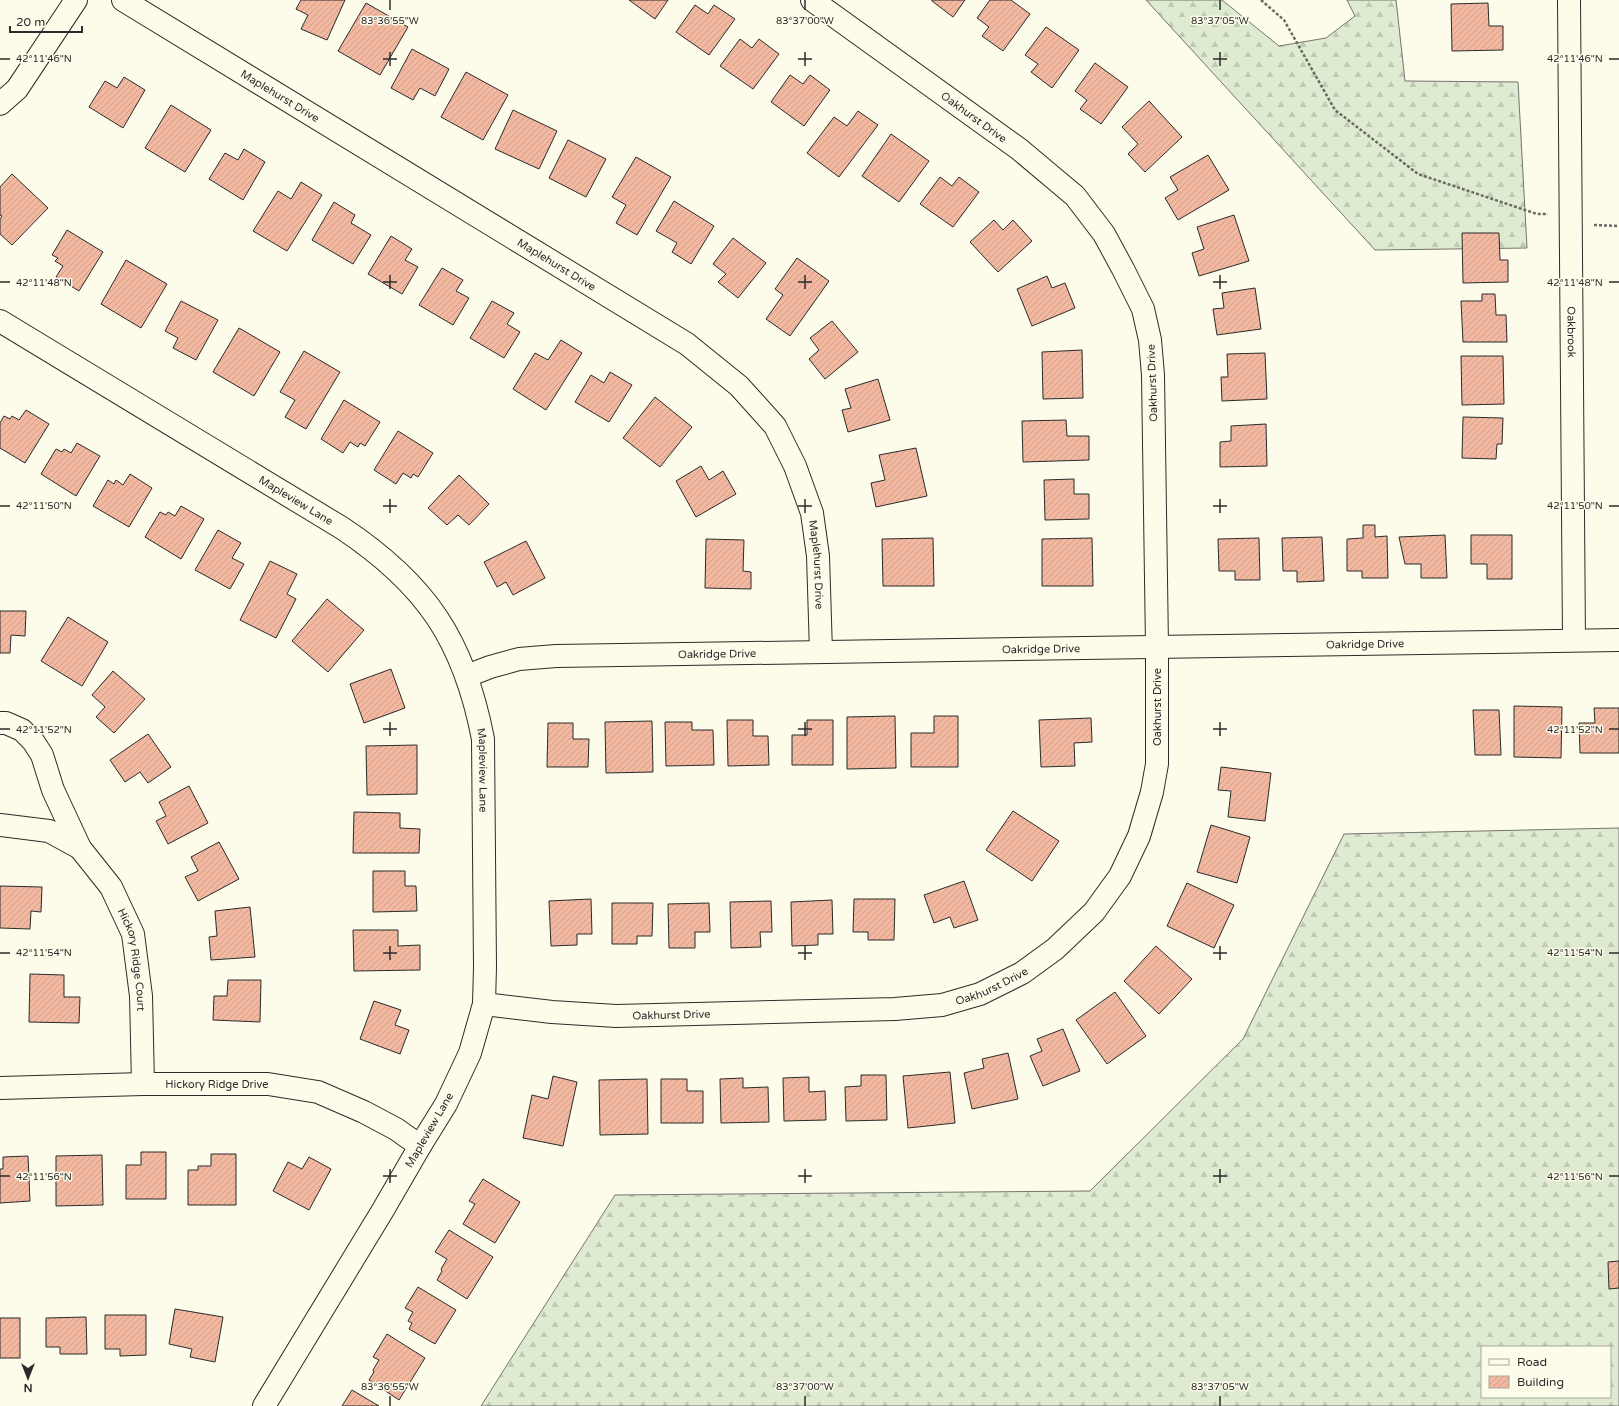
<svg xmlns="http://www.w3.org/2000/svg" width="1619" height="1406" viewBox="0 0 1619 1406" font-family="'Varela Round',sans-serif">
<defs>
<pattern id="forest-firs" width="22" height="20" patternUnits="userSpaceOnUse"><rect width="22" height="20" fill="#deebd1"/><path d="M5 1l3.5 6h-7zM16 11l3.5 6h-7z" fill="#bfcab4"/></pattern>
<pattern id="building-hatch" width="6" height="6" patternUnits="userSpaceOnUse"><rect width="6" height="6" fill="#f2b8a0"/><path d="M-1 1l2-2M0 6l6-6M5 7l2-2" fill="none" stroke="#d09e8a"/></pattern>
</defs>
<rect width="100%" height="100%" fill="#fdfbea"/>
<g fill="url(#forest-firs)" stroke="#74746e" fill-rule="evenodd">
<path d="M 1146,0 L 1222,0 L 1279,46 L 1326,38 L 1355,16 L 1347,0 L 1396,0 L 1405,81 L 1518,82 L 1527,248 L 1375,250 Z"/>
<path d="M 1619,828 L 1619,1406 L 481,1406 L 615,1195 L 1090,1191 L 1243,1039 L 1344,834 ZM 1482,1347 L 1610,1347 L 1610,1397 L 1482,1397 Z"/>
</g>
<g fill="url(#building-hatch)" stroke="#2b2b2b">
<path d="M 301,0 L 345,0 L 327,40 L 301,29 L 308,15 L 296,9 Z"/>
<path d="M 629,0 L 668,0 L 655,19 Z"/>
<path d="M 932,0 L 965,0 L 953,17 L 932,1 Z"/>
<path d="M 990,0 L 1011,0 L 1030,14 L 1003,51 L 982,36 L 989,27 L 977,18 Z"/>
<path d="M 366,3 L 408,27 L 380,75 L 338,51 Z"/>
<path d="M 1488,3 L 1489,26 L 1503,26 L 1503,50 L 1452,51 L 1451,4 Z"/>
<path d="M 695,5 L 708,14 L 714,5 L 735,19 L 709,55 L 676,32 Z"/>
<path d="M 1046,27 L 1079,50 L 1052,88 L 1031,72 L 1038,64 L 1025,55 Z"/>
<path d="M 740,39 L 752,48 L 759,39 L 779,54 L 753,89 L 720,66 Z"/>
<path d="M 412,49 L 449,69 L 435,96 L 420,88 L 413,100 L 391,88 Z"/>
<path d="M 1095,63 L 1128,87 L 1101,124 L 1080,109 L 1087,100 L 1075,91 Z"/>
<path d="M 466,72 L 508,95 L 483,140 L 441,117 Z"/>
<path d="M 790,75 L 803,84 L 810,75 L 830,90 L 804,126 L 771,102 Z"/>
<path d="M 124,77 L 145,90 L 123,128 L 89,107 L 105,81 L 117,88 Z"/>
<path d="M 1149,101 L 1182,137 L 1145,172 L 1128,154 L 1138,144 L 1122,127 Z"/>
<path d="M 171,105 L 211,130 L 185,172 L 145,148 Z"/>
<path d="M 513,110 L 557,131 L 539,169 L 495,149 Z"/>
<path d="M 858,111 L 878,125 L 839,177 L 807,153 L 834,117 L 847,126 Z"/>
<path d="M 891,134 L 929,161 L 899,202 L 862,176 Z"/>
<path d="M 568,140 L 606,159 L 586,197 L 549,178 Z"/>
<path d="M 244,149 L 265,162 L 243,200 L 209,179 L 225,153 L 238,160 Z"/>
<path d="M 1208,155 L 1229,190 L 1178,220 L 1165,198 L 1178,190 L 1170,177 Z"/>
<path d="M 636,157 L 671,177 L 637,235 L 616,223 L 626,205 L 612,197 Z"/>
<path d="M 12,174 L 48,208 L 12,245 L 0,234 L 0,219 L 2,216 L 0,215 L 0,187 Z"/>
<path d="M 940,177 L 952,186 L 959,177 L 979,192 L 953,227 L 920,204 Z"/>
<path d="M 301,182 L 322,195 L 287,251 L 253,231 L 278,191 L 291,199 Z"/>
<path d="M 674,201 L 714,226 L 691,264 L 672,252 L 677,243 L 656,231 Z"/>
<path d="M 334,202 L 355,215 L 351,223 L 371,235 L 353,264 L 312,240 Z"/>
<path d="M 1234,215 L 1249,261 L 1199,276 L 1192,253 L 1204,249 L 1197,227 Z"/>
<path d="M 994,220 L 1003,230 L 1013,220 L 1032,241 L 998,272 L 970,242 Z"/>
<path d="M 67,230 L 103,252 L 79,291 L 56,277 L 63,266 L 55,261 L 58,258 L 52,255 Z"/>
<path d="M 1462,233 L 1499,233 L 1500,260 L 1508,260 L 1508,282 L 1463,283 Z"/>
<path d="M 391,236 L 412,249 L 405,260 L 418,267 L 402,294 L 368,274 Z"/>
<path d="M 733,238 L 766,263 L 738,298 L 718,282 L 726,274 L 713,264 Z"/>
<path d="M 797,258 L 829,281 L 790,336 L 766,319 L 783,295 L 775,289 Z"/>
<path d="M 126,260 L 167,284 L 141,328 L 101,304 Z"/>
<path d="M 442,268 L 463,280 L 456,291 L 469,298 L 453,325 L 419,305 Z"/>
<path d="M 1047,276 L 1052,288 L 1065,283 L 1075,308 L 1032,326 L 1017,289 Z"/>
<path d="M 1255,288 L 1261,329 L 1217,335 L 1213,309 L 1224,308 L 1222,293 Z"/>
<path d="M 1482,294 L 1495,294 L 1496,315 L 1506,315 L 1507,342 L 1463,342 L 1461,301 L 1482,301 Z"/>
<path d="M 181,301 L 218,320 L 196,360 L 173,348 L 178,338 L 165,331 Z"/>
<path d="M 492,301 L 514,313 L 507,324 L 520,332 L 504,358 L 470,338 Z"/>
<path d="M 832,321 L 858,352 L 825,379 L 809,359 L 819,350 L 810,338 Z"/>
<path d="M 239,328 L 280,352 L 254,396 L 213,372 Z"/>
<path d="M 561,340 L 582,353 L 546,410 L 513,389 L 535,353 L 548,360 Z"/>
<path d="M 1082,350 L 1083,398 L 1043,399 L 1042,352 Z"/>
<path d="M 304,351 L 340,372 L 306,429 L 285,417 L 295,400 L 280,392 Z"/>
<path d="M 1265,353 L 1267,399 L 1222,401 L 1221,377 L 1228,377 L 1227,354 Z"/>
<path d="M 1461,356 L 1503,356 L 1504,404 L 1462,405 Z"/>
<path d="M 610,372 L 632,385 L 609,422 L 575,402 L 591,375 L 604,383 Z"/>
<path d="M 878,379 L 890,420 L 848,432 L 842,410 L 851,408 L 845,389 Z"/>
<path d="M 655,397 L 692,427 L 660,467 L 623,438 Z"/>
<path d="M 344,400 L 380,422 L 365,446 L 360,443 L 358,447 L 350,442 L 343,453 L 321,439 Z"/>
<path d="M 26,410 L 49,424 L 25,463 L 0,448 L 0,423 L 4,416 L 10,419 L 12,416 L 19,420 Z"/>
<path d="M 1463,417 L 1503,418 L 1502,444 L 1497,444 L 1496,459 L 1462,458 Z"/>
<path d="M 1066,420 L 1067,436 L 1089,436 L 1089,460 L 1023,462 L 1022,421 Z"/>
<path d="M 1266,424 L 1267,466 L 1220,467 L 1220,442 L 1231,441 L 1231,426 Z"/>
<path d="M 398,431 L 433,453 L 418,477 L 413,474 L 411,478 L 403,473 L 396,484 L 374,470 Z"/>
<path d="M 77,443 L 100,456 L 76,496 L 41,474 L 56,449 L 62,452 L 64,449 L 71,453 Z"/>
<path d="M 916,448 L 927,496 L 876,507 L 871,483 L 885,480 L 879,455 Z"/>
<path d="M 701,466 L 709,480 L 723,471 L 736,494 L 696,517 L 676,481 Z"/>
<path d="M 130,474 L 152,488 L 129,527 L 93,506 L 108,480 L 114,484 L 116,480 L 123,485 Z"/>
<path d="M 459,475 L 489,504 L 469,525 L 458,515 L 447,525 L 428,508 Z"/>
<path d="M 1074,479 L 1074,494 L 1089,494 L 1089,519 L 1045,520 L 1044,480 Z"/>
<path d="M 181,506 L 204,519 L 181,559 L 145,537 L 160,512 L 166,515 L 168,512 L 175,516 Z"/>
<path d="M 1363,525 L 1375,525 L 1375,537 L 1387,536 L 1388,578 L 1362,578 L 1362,571 L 1347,571 L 1347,539 L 1363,538 Z"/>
<path d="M 218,530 L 241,543 L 232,558 L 244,564 L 230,589 L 195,570 Z"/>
<path d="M 1445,535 L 1447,578 L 1421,578 L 1421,564 L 1405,564 L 1399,537 Z"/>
<path d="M 1471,535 L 1512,535 L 1512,579 L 1487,579 L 1487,564 L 1471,564 Z"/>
<path d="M 1322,537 L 1324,581 L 1297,582 L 1297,571 L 1283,571 L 1282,538 Z"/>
<path d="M 933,538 L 934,586 L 883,586 L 882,539 Z"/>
<path d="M 1092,538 L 1093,586 L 1042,586 L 1042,539 Z"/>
<path d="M 1259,538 L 1260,580 L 1235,580 L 1235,571 L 1219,571 L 1218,539 Z"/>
<path d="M 706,539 L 744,540 L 743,571 L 751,572 L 751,589 L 705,588 Z"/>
<path d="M 526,541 L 545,578 L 513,595 L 506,582 L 497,587 L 484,562 Z"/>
<path d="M 270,561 L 297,574 L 287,594 L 296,599 L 276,638 L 240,620 Z"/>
<path d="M 327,599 L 364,630 L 328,672 L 292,641 Z"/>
<path d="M 0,611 L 26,611 L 25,636 L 11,635 L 10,653 L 0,653 Z"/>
<path d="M 68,617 L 108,642 L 82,686 L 41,661 Z"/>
<path d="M 391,669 L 405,708 L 364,723 L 350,684 Z"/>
<path d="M 113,671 L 145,699 L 114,733 L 96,717 L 105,707 L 92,695 Z"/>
<path d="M 1514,706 L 1562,707 L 1561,758 L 1514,757 Z"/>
<path d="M 1594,708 L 1619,708 L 1619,753 L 1580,753 L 1579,723 L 1595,723 Z"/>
<path d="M 1473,710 L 1499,710 L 1501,755 L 1475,755 Z"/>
<path d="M 895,716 L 896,768 L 847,769 L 847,717 Z"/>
<path d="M 934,716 L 958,716 L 958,767 L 911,767 L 911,733 L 934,733 Z"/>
<path d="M 1091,718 L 1092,742 L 1074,743 L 1075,766 L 1041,767 L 1039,720 Z"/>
<path d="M 727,720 L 753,720 L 753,736 L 768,736 L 769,765 L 728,766 Z"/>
<path d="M 807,720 L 833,720 L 833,765 L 792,765 L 792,735 L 807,735 Z"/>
<path d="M 652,721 L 653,772 L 606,773 L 605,722 Z"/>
<path d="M 665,722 L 692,722 L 692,730 L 713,730 L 714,765 L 666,766 Z"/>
<path d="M 548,723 L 573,723 L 573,739 L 589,739 L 588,767 L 547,767 Z"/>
<path d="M 148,734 L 171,767 L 148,783 L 140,772 L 125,782 L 110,760 Z"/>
<path d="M 417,745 L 417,794 L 367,795 L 366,746 Z"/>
<path d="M 1221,767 L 1271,773 L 1265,821 L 1228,817 L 1231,791 L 1218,790 Z"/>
<path d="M 189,786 L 208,823 L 168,844 L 156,821 L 166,816 L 159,802 Z"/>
<path d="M 1013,811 L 1059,841 L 1032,881 L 986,850 Z"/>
<path d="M 354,812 L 400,813 L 400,828 L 420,829 L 419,853 L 353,853 Z"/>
<path d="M 1211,825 L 1250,837 L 1237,883 L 1197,872 Z"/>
<path d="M 219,842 L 239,879 L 198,901 L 185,877 L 198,871 L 191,857 Z"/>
<path d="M 373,871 L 405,871 L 405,886 L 416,886 L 417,911 L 373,912 Z"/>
<path d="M 964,881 L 978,920 L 954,928 L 950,917 L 934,923 L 924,895 Z"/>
<path d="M 1187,883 L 1234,905 L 1214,948 L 1167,926 Z"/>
<path d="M 0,886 L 42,887 L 41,912 L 31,911 L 30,929 L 0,928 Z"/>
<path d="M 591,899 L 592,934 L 577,934 L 577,945 L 551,946 L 549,901 Z"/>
<path d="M 854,899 L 895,899 L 894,940 L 868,940 L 868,932 L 853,932 Z"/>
<path d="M 832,900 L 833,934 L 818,934 L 818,945 L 792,946 L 791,902 Z"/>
<path d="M 771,901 L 772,932 L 760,932 L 761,947 L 731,948 L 730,902 Z"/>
<path d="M 612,903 L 653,903 L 652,936 L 637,936 L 637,944 L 612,944 Z"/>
<path d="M 709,903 L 710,932 L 695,932 L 695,948 L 669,948 L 668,904 Z"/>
<path d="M 250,907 L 255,957 L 211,960 L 209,937 L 217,936 L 215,911 Z"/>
<path d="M 353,930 L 398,930 L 398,946 L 420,945 L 420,970 L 354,971 Z"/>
<path d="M 1156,946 L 1192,979 L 1159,1014 L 1124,981 Z"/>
<path d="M 30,974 L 64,975 L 64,997 L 80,997 L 79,1023 L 29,1022 Z"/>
<path d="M 228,980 L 261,980 L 260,1022 L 213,1020 L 214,996 L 227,996 Z"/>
<path d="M 1115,992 L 1146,1036 L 1107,1064 L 1076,1020 Z"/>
<path d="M 374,1001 L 401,1010 L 395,1025 L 409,1030 L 400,1054 L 360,1039 Z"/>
<path d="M 1063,1029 L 1080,1071 L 1043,1086 L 1030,1056 L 1042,1051 L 1037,1039 Z"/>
<path d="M 1008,1053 L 1018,1099 L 972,1109 L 964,1073 L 984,1068 L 982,1059 Z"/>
<path d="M 950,1072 L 955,1123 L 908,1128 L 903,1076 Z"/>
<path d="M 861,1075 L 886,1075 L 887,1120 L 846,1121 L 845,1087 L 861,1086 Z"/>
<path d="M 553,1076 L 577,1082 L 563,1146 L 523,1138 L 532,1095 L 548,1099 Z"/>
<path d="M 809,1077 L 809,1092 L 825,1091 L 826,1120 L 784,1121 L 783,1078 Z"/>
<path d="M 743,1078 L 743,1088 L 768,1087 L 769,1122 L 721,1123 L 720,1079 Z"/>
<path d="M 647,1079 L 648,1134 L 600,1135 L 599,1080 Z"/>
<path d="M 661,1079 L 687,1079 L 687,1091 L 703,1091 L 703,1123 L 661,1123 Z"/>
<path d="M 141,1152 L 166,1152 L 166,1199 L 126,1199 L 126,1165 L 141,1165 Z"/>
<path d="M 211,1154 L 236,1154 L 236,1205 L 188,1205 L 188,1170 L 198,1170 L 198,1166 L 211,1166 Z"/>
<path d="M 102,1155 L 103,1205 L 56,1206 L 56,1156 Z"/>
<path d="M 28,1156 L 30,1201 L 0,1203 L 0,1169 L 3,1169 L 3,1157 Z"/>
<path d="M 309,1157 L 331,1169 L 309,1210 L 273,1191 L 288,1162 L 302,1169 Z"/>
<path d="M 483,1179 L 520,1202 L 495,1243 L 463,1224 L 475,1204 L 469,1201 Z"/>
<path d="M 449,1230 L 493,1257 L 467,1299 L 437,1280 L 442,1271 L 441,1269 L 447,1259 L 435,1252 Z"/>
<path d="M 1619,1261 L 1619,1288 L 1609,1289 L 1608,1262 Z"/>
<path d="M 418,1287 L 456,1310 L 435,1344 L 409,1329 L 412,1323 L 408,1321 L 413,1312 L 405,1308 Z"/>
<path d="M 175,1309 L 223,1317 L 215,1362 L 190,1357 L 192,1349 L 169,1344 Z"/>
<path d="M 105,1315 L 146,1315 L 146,1355 L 120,1356 L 120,1349 L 105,1349 Z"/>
<path d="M 86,1317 L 87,1354 L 60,1354 L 60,1347 L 46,1347 L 46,1318 Z"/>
<rect x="0" y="1318" width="20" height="40"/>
<path d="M 387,1334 L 425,1358 L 399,1400 L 369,1380 L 374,1372 L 373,1370 L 379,1360 L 373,1357 Z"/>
<path d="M 352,1390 L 379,1406 L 342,1406 Z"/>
</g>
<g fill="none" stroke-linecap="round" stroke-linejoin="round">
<defs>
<g id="street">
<path id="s1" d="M 123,0 L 687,344 L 739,386 L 775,426 L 795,466 L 812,513 L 818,556 L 821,652"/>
<path id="s2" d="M 1569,0 L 1574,640"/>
<path d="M 0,104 L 17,89 L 76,0"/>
<path id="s3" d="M 0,321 L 342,528 C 426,584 464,640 483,739 L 485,967 L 484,1004 L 470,1053 L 446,1104 L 420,1146 L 383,1210 L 264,1406"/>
<path id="s4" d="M 467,676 L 490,667 L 519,659 L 556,656 L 1619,640"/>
<path id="s5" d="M 0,723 L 6,723 L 22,730 L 33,741 L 42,755 L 53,790 L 80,848 L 111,887 L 133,934 L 141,996 L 143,1084"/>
<path d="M 0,825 L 49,831 L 80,848"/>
<path id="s6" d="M 484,1004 L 552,1012 L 616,1016 L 895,1009 L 942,1005 L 980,994 L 1022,973 L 1055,949 L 1094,912 L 1120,876 L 1139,836 L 1152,792 L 1157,764 L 1157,647 L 1153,375 L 1150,340 L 1143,309 L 1123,269 L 1104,234 L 1075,196 L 1019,149 L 812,0"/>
<path id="s7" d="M 0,1088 L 143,1084 L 268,1084 L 318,1092 L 364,1112 L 396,1129 L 420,1146"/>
</g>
</defs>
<use href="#street" stroke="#2b2b2b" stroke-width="24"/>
<g stroke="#6a6964" stroke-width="2.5" stroke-dasharray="3 2" stroke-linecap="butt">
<path d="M 1261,0 L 1284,20 L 1335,110 L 1418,174 L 1537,214 L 1548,214"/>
<path d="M 1594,225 L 1619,226"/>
</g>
<use href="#street" stroke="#fdfbea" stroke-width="22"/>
</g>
<path fill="none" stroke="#2b2b2b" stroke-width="1.5" d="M 390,0 L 390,10M 805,0 L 805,10M 1220,0 L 1220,10M 390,52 L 390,66M 805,52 L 805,66M 1220,52 L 1220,66M 0,59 L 10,59M 383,59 L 397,59M 798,59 L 812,59M 1213,59 L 1227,59M 1609,59 L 1619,59M 390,275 L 390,289M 805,275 L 805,289M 1220,275 L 1220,289M 0,282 L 10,282M 383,282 L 397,282M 798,282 L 812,282M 1213,282 L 1227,282M 1609,282 L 1619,282M 390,499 L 390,513M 805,499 L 805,513M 1220,499 L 1220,513M 0,506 L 10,506M 383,506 L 397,506M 798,506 L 812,506M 1213,506 L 1227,506M 1609,506 L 1619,506M 390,722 L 390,736M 805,722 L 805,736M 1220,722 L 1220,736M 0,729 L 10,729M 383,729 L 397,729M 798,729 L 812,729M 1213,729 L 1227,729M 1609,729 L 1619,729M 390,946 L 390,960M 805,946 L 805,960M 1220,946 L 1220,960M 0,953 L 10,953M 383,953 L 397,953M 798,953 L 812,953M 1213,953 L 1227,953M 1609,953 L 1619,953M 390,1169 L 390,1183M 805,1169 L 805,1183M 1220,1169 L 1220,1183M 0,1176 L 10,1176M 383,1176 L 397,1176M 798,1176 L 812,1176M 1213,1176 L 1227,1176M 1609,1176 L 1619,1176M 390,1396 L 390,1406M 805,1396 L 805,1406M 1220,1396 L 1220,1406"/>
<g text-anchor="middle" stroke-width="3" stroke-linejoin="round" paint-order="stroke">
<g font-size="11" fill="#2b2b2b" stroke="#fdfbea">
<text dy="4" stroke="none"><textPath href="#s1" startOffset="184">Maplehurst Drive</textPath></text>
<text transform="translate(974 117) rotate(36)" y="4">Oakhurst Drive</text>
<text dy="4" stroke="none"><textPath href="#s1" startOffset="508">Maplehurst Drive</textPath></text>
<text dy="4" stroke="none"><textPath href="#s2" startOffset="332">Oakbrook</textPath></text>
<text transform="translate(1152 383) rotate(-92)" y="4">Oakhurst Drive</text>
<text dy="4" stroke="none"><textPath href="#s3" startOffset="346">Mapleview Lane</textPath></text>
<text dy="4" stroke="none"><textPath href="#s1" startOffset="928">Maplehurst Drive</textPath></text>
<text dy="4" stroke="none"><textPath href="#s4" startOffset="901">Oakridge Drive</textPath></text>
<text dy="4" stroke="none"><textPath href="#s4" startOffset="577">Oakridge Drive</textPath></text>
<text dy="4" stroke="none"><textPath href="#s4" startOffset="253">Oakridge Drive</textPath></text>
<text transform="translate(1157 707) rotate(-90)" y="4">Oakhurst Drive</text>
<text dy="4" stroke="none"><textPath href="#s3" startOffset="693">Mapleview Lane</textPath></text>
<text dy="4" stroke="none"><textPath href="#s5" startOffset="283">Hickory Ridge Court</textPath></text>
<text dy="4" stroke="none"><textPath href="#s6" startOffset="512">Oakhurst Drive</textPath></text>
<text dy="4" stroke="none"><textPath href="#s6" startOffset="188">Oakhurst Drive</textPath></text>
<text dy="4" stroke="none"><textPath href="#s7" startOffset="217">Hickory Ridge Drive</textPath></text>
<text transform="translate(429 1130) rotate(-60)" y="4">Mapleview Lane</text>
</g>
</g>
<g font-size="10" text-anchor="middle" fill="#2b2b2b" stroke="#fdfbea" stroke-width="3" stroke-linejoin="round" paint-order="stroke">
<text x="390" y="24">83°36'55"W</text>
<text x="805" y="24">83°37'00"W</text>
<text x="1220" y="24">83°37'05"W</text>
<text x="1575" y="62">42°11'46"N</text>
<text x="44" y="62">42°11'46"N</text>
<text x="1575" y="286">42°11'48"N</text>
<text x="44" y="286">42°11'48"N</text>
<text x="1575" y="509">42°11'50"N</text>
<text x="44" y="509">42°11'50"N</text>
<text x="1575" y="733">42°11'52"N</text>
<text x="44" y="733">42°11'52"N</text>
<text x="1575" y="956">42°11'54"N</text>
<text x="44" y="956">42°11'54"N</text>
<text x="1575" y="1180">42°11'56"N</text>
<text x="44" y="1180">42°11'56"N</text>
<text x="390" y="1390">83°36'55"W</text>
<text x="805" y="1390">83°37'00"W</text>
<text x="1220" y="1390">83°37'05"W</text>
</g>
<rect x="1481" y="1346" width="130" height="52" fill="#fdfbea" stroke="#a9a89e"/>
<rect x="1489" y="1359" width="20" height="6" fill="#fdfbea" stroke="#a9a89e"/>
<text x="1517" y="1366" font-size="12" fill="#2b2b2b">Road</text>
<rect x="1489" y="1376" width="20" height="12" fill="url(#building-hatch)" stroke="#a9a89e"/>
<text x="1517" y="1386" font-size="12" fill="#2b2b2b">Building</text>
<g transform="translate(28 1378) rotate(180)" stroke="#fdfbea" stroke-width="3" paint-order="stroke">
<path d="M0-3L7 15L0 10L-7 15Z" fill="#2b2b2b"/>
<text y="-6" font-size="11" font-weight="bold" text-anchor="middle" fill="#2b2b2b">N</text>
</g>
<path d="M10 26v6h72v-6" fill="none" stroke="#2b2b2b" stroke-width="2"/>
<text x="16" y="26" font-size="12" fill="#2b2b2b" stroke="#fdfbea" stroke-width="3" paint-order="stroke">20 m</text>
</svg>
